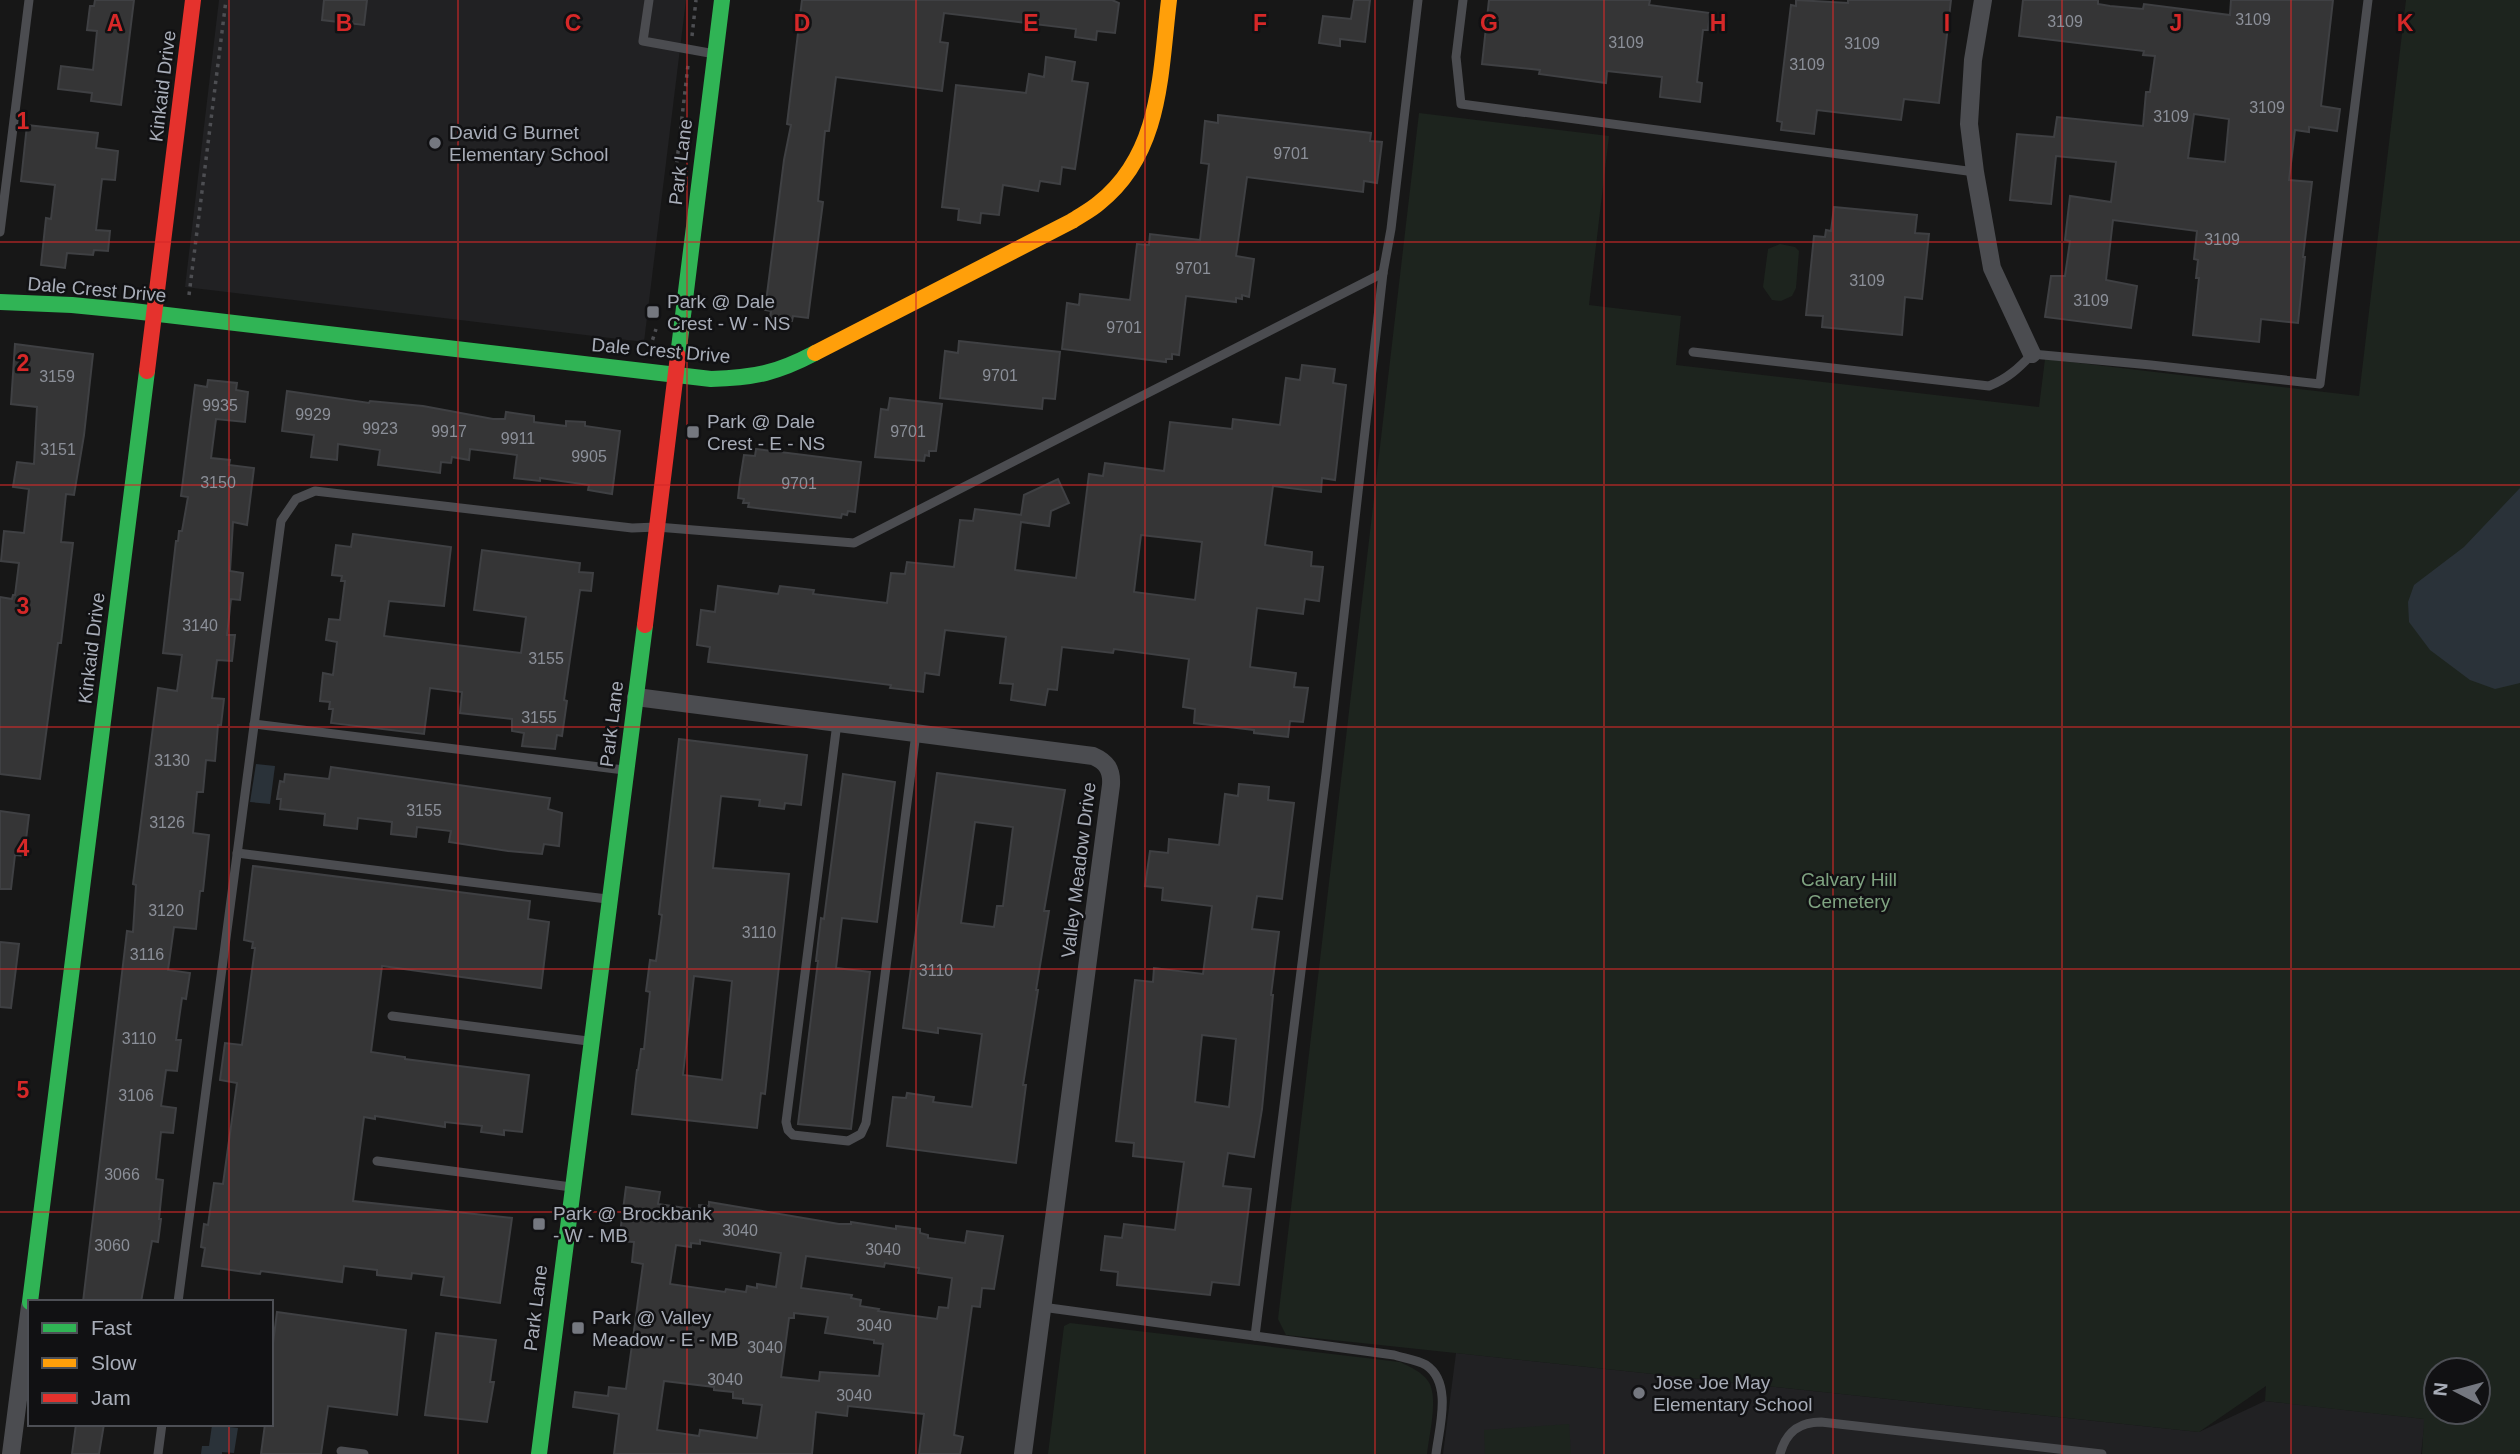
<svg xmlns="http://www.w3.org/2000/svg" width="2520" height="1454" viewBox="0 0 2520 1454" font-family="Arial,sans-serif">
<rect width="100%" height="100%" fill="#171717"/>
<g fill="#212123">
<path d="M 219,0 L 686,0 L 644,342 L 185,287 Z"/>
<path d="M 1456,1353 L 2199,1432 L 2265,1401 L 2425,1419 L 2421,1454 L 1443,1454 Z"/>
</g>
<g fill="#1d241e" fill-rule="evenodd">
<path d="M 2406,0 L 2520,0 L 2520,1454 L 2422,1454 L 2424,1419 L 2265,1401 L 2266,1386 L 2199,1432 L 1286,1335 L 1278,1319 L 1419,113 L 1609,136 L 1589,305 L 1681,316 L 1676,365 L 2039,407 L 2045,359 L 2359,396 ZM 2436,1370 L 2478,1370 L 2478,1412 L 2436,1412 Z"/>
<path d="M 1780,244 L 1795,247 L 1799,251 L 1796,288 L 1792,296 L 1781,301 L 1772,300 L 1763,287 L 1768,249 Z"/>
<path d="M 1070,1323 L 1400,1362 C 1410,1367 1422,1372 1428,1381 C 1439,1396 1429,1435 1427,1454 L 1048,1454 L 1064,1326 Z"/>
<path d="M 1569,1424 L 1571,1454 L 1485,1454 L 1484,1430 Z"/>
</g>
<g fill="#2a3239">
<path d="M 2520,488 L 2520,683 L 2495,689 L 2470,680 L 2430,650 L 2409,622 L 2408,602 L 2414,585 L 2464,547 Z"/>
<path d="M 256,764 L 275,766 L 270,804 L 250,802 Z"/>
<path d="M 212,1425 L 238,1428 L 234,1453 L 222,1452 L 222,1454 L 201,1454 L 202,1446 L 209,1446 Z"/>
</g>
<g fill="#353536" stroke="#3f4043" stroke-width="2" fill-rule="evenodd">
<path d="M 95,0 L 134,0 L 121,105 L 91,101 L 92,93 L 58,89 L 61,66 L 93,70 L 97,31 L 87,30 L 90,6 L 94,6 Z"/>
<path d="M 324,0 L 367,0 L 364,25 L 322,20 Z"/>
<path d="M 802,0 L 1112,0 L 1119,3 L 1115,33 L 1097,31 L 1096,40 L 1075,37 L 1076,29 L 944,13 L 940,42 L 948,43 L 942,91 L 836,77 L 829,131 L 825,131 L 818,201 L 823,202 L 808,318 L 793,316 L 792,321 L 770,318 L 771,311 L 765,310 L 784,160 L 791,125 L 787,124 Z"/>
<path d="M 1354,0 L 1370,0 L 1365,42 L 1340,39 L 1340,46 L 1319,43 L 1323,16 L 1351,19 Z"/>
<path d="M 1489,0 L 1650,0 L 1649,5 L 1710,13 L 1708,30 L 1703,30 L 1697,82 L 1702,83 L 1700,102 L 1660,97 L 1662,77 L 1607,71 L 1606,83 L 1539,74 L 1540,70 L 1482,64 Z"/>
<path d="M 1796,0 L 1848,3 L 1848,0 L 1951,0 L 1939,103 L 1904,99 L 1901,120 L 1817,110 L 1814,134 L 1781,130 L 1782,122 L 1777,121 L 1791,5 L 1796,6 Z"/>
<path d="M 2023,0 L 2098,0 L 2098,4 L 2110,6 L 2143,9 L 2144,4 L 2230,15 L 2231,0 L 2333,0 L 2321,106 L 2340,109 L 2337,131 L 2309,127 L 2309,132 L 2295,130 L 2289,180 L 2312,182 L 2303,257 L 2305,257 L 2298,323 L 2261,319 L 2259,342 L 2193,335 L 2199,278 L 2196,278 L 2198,260 L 2194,259 L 2197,231 L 2113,220 L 2106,280 L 2137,286 L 2131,328 L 2045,317 L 2051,276 L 2065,276 L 2070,241 L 2065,240 L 2070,196 L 2111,202 L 2116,162 L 2056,156 L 2051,204 L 2010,200 L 2017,134 L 2054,137 L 2057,117 L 2143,126 L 2146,92 L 2150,92 L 2155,56 L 2143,55 L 2144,51 L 2019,36 ZM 2194,114 L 2229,119 L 2225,162 L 2188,158 Z"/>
<path d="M 1046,57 L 1075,62 L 1072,81 L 1088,83 L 1075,169 L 1062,167 L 1060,184 L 1040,181 L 1038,191 L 1003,185 L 999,215 L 981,213 L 980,223 L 958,220 L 959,209 L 942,207 L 956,85 L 1026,93 L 1029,74 L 1044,77 Z"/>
<path d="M 1218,115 L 1371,133 L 1370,141 L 1382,142 L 1377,183 L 1364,181 L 1363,192 L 1247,177 L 1236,256 L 1254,259 L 1249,297 L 1242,295 L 1242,299 L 1236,298 L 1236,302 L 1186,296 L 1179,355 L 1172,354 L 1172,359 L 1166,359 L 1166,362 L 1062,349 L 1067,303 L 1079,305 L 1080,294 L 1130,300 L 1137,244 L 1149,245 L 1150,234 L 1200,240 L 1209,164 L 1201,163 L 1205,121 L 1218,123 Z"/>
<path d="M 27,125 L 98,133 L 96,148 L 118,151 L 115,180 L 102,179 L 96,230 L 110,231 L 108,251 L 94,250 L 93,255 L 67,253 L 65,268 L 41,265 L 46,218 L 51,219 L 55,185 L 21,181 Z"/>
<path d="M 1834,207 L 1917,215 L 1915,233 L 1929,234 L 1922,299 L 1905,297 L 1902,335 L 1822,327 L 1823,316 L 1806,315 L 1814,236 L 1825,237 L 1826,230 L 1831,231 Z"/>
<path d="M 959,341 L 1060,352 L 1055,399 L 1043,398 L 1042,409 L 940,398 L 945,351 L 958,353 Z"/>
<path d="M 15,344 L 93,354 L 84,435 L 74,495 L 66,494 L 61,542 L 73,543 L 61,643 L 58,643 L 40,779 L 0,774 L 0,597 L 12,599 L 13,595 L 15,595 L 19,563 L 1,561 L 4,531 L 24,533 L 29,489 L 13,487 L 17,462 L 34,464 L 37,407 L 11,404 Z"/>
<path d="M 1302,365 L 1335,369 L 1333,383 L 1346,385 L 1335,480 L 1322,478 L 1321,492 L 1273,486 L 1265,545 L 1312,552 L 1311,566 L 1323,567 L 1319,601 L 1305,599 L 1303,614 L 1257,608 L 1250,667 L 1296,673 L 1294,687 L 1308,688 L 1303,722 L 1290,721 L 1288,737 L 1254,733 L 1254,730 L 1194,723 L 1195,709 L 1183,707 L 1189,659 L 1114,649 L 1113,653 L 1062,647 L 1057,690 L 1048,689 L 1045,705 L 1011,700 L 1013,684 L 1000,683 L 1006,637 L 945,630 L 939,675 L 925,673 L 923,692 L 890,688 L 891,685 L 708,662 L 710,647 L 697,645 L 701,610 L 715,612 L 718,586 L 778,594 L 780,586 L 814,590 L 813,594 L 887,603 L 891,573 L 905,574 L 907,562 L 954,567 L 960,520 L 973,521 L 975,509 L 1021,515 L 1024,495 L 1058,479 L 1069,503 L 1051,511 L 1049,526 L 1021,522 L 1015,570 L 1076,578 L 1089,474 L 1103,476 L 1105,463 L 1164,471 L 1170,422 L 1232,429 L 1233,419 L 1280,425 L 1286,378 L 1300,380 ZM 1141,535 L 1202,542 L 1195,600 L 1134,592 Z"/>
<path d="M 208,380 L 237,383 L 236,390 L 248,392 L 245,422 L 216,419 L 211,458 L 230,460 L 229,465 L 254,468 L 247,525 L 233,522 L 230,571 L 243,573 L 240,600 L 231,599 L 227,635 L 235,635 L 232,661 L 217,660 L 212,698 L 224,699 L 221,725 L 218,725 L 215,761 L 206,760 L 203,792 L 197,792 L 193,833 L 209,835 L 203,891 L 200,891 L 196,929 L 174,927 L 168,970 L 190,973 L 186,999 L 182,998 L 176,1040 L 181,1040 L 177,1071 L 166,1070 L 161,1106 L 176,1108 L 173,1133 L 161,1132 L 156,1179 L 163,1180 L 159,1219 L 161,1219 L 158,1242 L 152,1241 L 141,1302 L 83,1302 L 127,931 L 133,932 L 136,885 L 133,884 L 158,688 L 177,691 L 182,655 L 163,653 L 176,541 L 178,541 L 179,531 L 182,531 L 188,497 L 181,496 L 195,385 L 207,387 Z"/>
<path d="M 287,391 L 369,403 L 370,401 L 423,406 L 493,419 L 505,419 L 506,412 L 534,416 L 534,422 L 566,426 L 566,421 L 585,422 L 585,426 L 620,431 L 612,494 L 588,490 L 589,485 L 540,478 L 540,481 L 514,478 L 517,455 L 470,449 L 469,460 L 452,457 L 451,463 L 441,462 L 440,473 L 378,465 L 380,450 L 338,444 L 337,460 L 311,457 L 314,435 L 282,431 Z"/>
<path d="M 890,398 L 942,404 L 936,451 L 929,451 L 929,456 L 925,455 L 924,461 L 875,457 L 881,409 L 888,410 Z"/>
<path d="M 756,449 L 861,462 L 855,512 L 848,511 L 847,515 L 842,514 L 841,518 L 748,507 L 749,503 L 743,503 L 744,499 L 738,498 L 740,480 L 744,455 L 755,456 Z"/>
<path d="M 353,534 L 451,547 L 444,606 L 389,601 L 384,636 L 521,653 L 526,617 L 474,610 L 482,550 L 580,563 L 579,572 L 593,573 L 591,591 L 580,590 L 564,700 L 567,701 L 562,736 L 557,735 L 555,749 L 522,746 L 524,733 L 512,731 L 512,719 L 460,713 L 462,692 L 430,688 L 424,734 L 331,723 L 333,709 L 329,709 L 330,702 L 320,701 L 323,673 L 333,675 L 337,642 L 326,640 L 329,619 L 340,620 L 345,581 L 341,581 L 342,576 L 332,575 L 336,545 L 351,547 Z"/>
<path d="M 679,739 L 807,755 L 801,805 L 785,803 L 784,809 L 759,806 L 760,800 L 721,796 L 713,868 L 789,874 L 765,1094 L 761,1093 L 757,1128 L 632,1114 L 637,1070 L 638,1070 L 641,1049 L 644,1049 L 650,992 L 646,991 L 650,960 L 656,961 L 662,915 L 659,914 ZM 694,976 L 732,981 L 722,1080 L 683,1075 Z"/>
<path d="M 331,767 L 550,798 L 548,809 L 562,813 L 559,846 L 544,844 L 542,854 L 508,851 L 449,842 L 451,831 L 417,827 L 416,837 L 391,834 L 392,822 L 358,818 L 357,829 L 324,825 L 325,814 L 280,809 L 281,799 L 277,799 L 280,781 L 284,782 L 285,774 L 329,779 Z"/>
<path d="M 937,773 L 1065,790 L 1044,911 L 1049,911 L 1036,990 L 1038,990 L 1023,1085 L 1026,1085 L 1016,1163 L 887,1146 L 893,1097 L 906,1098 L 907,1093 L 934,1097 L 933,1102 L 972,1107 L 982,1034 L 938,1028 L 938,1033 L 903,1028 ZM 975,822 L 1013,827 L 1003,906 L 997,906 L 994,927 L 961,923 Z"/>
<path d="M 843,774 L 895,782 L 877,922 L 842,918 L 836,968 L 870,972 L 851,1129 L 798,1124 L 818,961 L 816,961 L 821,918 L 824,919 Z"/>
<path d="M 1239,784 L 1269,787 L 1268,800 L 1294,803 L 1282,899 L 1257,896 L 1252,929 L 1279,932 L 1271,995 L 1273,995 L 1262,1109 L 1254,1157 L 1228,1153 L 1223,1186 L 1251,1189 L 1239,1285 L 1212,1282 L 1210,1295 L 1117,1285 L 1118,1272 L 1101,1270 L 1105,1236 L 1122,1238 L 1124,1224 L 1175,1230 L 1184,1162 L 1133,1156 L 1134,1143 L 1116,1141 L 1135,980 L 1153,982 L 1154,968 L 1203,974 L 1212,906 L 1162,900 L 1163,888 L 1145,886 L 1150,851 L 1168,853 L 1169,839 L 1219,845 L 1225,794 L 1238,796 ZM 1202,1035 L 1236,1039 L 1229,1107 L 1195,1102 Z"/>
<path d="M 0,811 L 29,815 L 24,856 L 15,855 L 11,889 L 0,889 Z"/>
<path d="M 253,866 L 530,901 L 528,919 L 549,922 L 541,988 L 382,966 L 371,1052 L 405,1057 L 405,1059 L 529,1075 L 522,1132 L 504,1130 L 504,1135 L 481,1132 L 482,1126 L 445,1122 L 445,1127 L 375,1116 L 375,1119 L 364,1117 L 353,1201 L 512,1218 L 500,1303 L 441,1295 L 444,1277 L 412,1273 L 411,1279 L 377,1275 L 377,1270 L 344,1266 L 342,1282 L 261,1271 L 260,1274 L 202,1266 L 205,1248 L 201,1247 L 204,1224 L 208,1225 L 214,1183 L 223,1184 L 237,1083 L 220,1080 L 225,1043 L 242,1045 L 255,948 L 252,948 L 253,942 L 244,940 Z"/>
<path d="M 0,942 L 19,944 L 11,1008 L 0,1007 Z"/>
<path d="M 626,1187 L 660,1192 L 658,1204 L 699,1210 L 699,1205 L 709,1206 L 709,1202 L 839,1224 L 851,1224 L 851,1222 L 896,1229 L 896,1226 L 920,1229 L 920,1233 L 928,1235 L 928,1238 L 965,1243 L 967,1231 L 1003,1236 L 994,1289 L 982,1288 L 980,1307 L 972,1306 L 954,1435 L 963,1437 L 960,1454 L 919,1454 L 924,1414 L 848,1406 L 847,1416 L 816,1412 L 812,1454 L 614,1454 L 619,1414 L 573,1407 L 575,1392 L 608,1396 L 609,1387 L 626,1389 L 643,1264 L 632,1262 L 634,1242 L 619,1241 ZM 700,1240 L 781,1253 L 776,1287 L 757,1284 L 757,1288 L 747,1286 L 746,1292 L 726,1289 L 725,1292 L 670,1284 L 676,1245 L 691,1247 L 691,1243 L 700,1244 ZM 806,1256 L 884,1267 L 885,1263 L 919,1268 L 918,1273 L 952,1278 L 948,1308 L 939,1307 L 937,1319 L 878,1311 L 879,1309 L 860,1306 L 861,1300 L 851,1298 L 852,1295 L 801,1288 ZM 794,1313 L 828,1317 L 825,1333 L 874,1340 L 874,1343 L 883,1344 L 879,1376 L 820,1372 L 819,1381 L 781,1377 L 789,1318 L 794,1318 ZM 664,1381 L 714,1387 L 714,1390 L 733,1392 L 733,1398 L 743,1399 L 743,1403 L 762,1405 L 757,1438 L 700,1430 L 699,1436 L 657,1430 Z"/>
<path d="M 277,1312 L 406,1330 L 397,1415 L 328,1406 L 321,1454 L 261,1454 L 265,1424 L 271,1424 L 271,1359 Z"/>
<path d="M 436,1333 L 496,1340 L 490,1382 L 494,1382 L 487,1422 L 425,1415 Z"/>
<path d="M 76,1424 L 104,1424 L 99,1454 L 72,1454 Z"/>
</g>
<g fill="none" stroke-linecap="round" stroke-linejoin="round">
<g stroke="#4d4e52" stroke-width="3.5" stroke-dasharray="3.5 5" stroke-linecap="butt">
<path d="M 692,36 L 696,0"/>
<path d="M 673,196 L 688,65"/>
<path d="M 189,295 L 226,0"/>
<path d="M 650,348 L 656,329"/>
</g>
<g stroke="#4b4c50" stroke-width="9">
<path d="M 649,0 L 643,41 L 715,54"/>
<path d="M 1463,0 L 1456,57 L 1461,104 L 1975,172"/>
<path d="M 0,232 L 29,0"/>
<path d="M 1693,352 L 1989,386 C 2007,379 2019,368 2032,354 L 2151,365 L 2320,384 L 2368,0"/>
<path d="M 837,723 L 786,1122 L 788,1130 L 793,1135 L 848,1141 L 861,1134 L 866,1123 L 916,733"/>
<path d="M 254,724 L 624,770"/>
<path d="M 237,853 L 607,899"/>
<path d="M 392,1016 L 588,1041"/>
<path d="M 377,1161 L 571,1187"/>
<path d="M 178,1302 L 281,521 L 296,499 L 315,491 L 632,528 L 657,527 L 854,543 L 1383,273"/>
<path d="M 1042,1307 L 1394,1355 C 1403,1358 1417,1360 1426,1365 C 1453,1383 1439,1428 1436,1454"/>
<path d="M 1255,1336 L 1326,773 L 1383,273 L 1391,229 L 1418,0"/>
<path d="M 341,1451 L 364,1454"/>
<path d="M 158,1454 L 162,1424"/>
<path d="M 1780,1454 C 1786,1432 1799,1422 1821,1422 L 2102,1454"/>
</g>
<g stroke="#4b4c50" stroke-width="18">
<path d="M 1983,0 L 1973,60 L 1969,124 L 1975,172 L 1992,268 L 2032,354"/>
<path d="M 636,697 L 1093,756 C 1107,762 1112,770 1111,785 L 1023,1454"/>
<path d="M 11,1454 L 30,1306"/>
</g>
<g stroke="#30b455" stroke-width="16">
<path d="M 0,302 L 72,305 L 133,311 L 711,379 C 754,378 777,373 815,353"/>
<path d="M 678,356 L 722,0"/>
<path d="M 30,1302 L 147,371"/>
<path d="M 539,1454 L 645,625"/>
</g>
<path stroke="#ff9f0a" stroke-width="16" d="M 815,353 L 1072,221 C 1081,215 1091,210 1099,203 C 1162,153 1160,73 1169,0"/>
<g stroke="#e5322d" stroke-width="16">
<path d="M 147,371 L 193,0"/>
<path d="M 645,625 L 678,356"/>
</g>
</g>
<path fill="none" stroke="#d62828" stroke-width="2" stroke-opacity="0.55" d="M 229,0 L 229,1302M 458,0 L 458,1454M 687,0 L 687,1454M 916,0 L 916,1454M 1145,0 L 1145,1454M 1375,0 L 1375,1454M 1604,0 L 1604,1454M 1833,0 L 1833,1454M 2062,0 L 2062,1454M 2291,0 L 2291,1454M 0,242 L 2520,242M 0,485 L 2520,485M 0,727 L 2520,727M 0,969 L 2520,969M 0,1212 L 2520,1212M 229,1424 L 229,1454"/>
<g fill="#757880" stroke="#111113" stroke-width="2.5">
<circle cx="435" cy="143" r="7"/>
<rect x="646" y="305" width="14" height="14" rx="3.5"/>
<rect x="686" y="425" width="14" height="14" rx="3.5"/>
<rect x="532" y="1217" width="14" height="14" rx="3.5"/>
<rect x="571" y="1321" width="14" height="14" rx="3.5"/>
<circle cx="1639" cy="1393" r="7"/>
</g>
<g text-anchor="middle" stroke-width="5" stroke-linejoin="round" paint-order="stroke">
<g font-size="16" fill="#8b8f98">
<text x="2253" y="25">3109</text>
<text x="2065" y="27">3109</text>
<text x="1626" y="48">3109</text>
<text x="1862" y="49">3109</text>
<text x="1807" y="70">3109</text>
<text x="2267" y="113">3109</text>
<text x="2171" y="122">3109</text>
<text x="1291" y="159">9701</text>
<text x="2222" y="245">3109</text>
<text x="1193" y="274">9701</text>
<text x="1867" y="286">3109</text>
<text x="2091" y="306">3109</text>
<text x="1124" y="333">9701</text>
<text x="1000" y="381">9701</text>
<text x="57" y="382">3159</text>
<text x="220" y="411">9935</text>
<text x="313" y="420">9929</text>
<text x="380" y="434">9923</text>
<text x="449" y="437">9917</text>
<text x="908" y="437">9701</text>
<text x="518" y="444">9911</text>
<text x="58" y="455">3151</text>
<text x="589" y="462">9905</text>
<text x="218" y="488">3150</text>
<text x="799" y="489">9701</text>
<text x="200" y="631">3140</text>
<text x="546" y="664">3155</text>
<text x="539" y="723">3155</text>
<text x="172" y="766">3130</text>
<text x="424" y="816">3155</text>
<text x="167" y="828">3126</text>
<text x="166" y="916">3120</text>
<text x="759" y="938">3110</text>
<text x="147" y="960">3116</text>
<text x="936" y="976">3110</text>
<text x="139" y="1044">3110</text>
<text x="136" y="1101">3106</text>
<text x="122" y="1180">3066</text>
<text x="740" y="1236">3040</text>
<text x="112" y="1251">3060</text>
<text x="883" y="1255">3040</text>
<text x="874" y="1331">3040</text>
<text x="765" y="1353">3040</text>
<text x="725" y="1385">3040</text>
<text x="854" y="1401">3040</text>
</g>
<g font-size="19" fill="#a8adb8" stroke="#111113">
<text transform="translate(162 86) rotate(-83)" y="7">Kinkaid Drive</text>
<text transform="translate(680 162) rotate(-83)" y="7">Park Lane</text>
<text transform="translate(97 289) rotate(5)" y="7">Dale Crest Drive</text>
<text transform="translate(661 350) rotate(5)" y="7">Dale Crest Drive</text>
<text transform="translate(91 648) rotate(-83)" y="7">Kinkaid Drive</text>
<text transform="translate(611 724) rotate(-83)" y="7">Park Lane</text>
<text transform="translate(1078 870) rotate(-83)" y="7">Valley Meadow Drive</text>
<text transform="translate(535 1308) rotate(-83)" y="7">Park Lane</text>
</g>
<g font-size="19" fill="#a8adb8" stroke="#111113" text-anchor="start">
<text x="449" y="139">David G Burnet<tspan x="449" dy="22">Elementary School</tspan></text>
<text x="667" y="308">Park @ Dale<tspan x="667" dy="22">Crest - W - NS</tspan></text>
<text x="707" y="428">Park @ Dale<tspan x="707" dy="22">Crest - E - NS</tspan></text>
<text x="553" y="1220">Park @ Brockbank<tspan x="553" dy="22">- W - MB</tspan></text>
<text x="592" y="1324">Park @ Valley<tspan x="592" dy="22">Meadow - E - MB</tspan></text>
<text x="1653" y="1389">Jose Joe May<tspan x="1653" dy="22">Elementary School</tspan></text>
</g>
<g font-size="19" fill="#7fa381" stroke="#111113">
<text x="1849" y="886">Calvary Hill<tspan x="1849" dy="22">Cemetery</tspan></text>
</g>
</g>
<g font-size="23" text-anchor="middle" font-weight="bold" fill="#d62828" stroke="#111113" stroke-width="5" stroke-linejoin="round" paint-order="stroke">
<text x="115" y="31">A</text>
<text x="344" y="31">B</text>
<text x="573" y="31">C</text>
<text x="802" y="31">D</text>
<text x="1031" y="31">E</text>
<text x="1260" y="31">F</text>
<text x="1489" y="31">G</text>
<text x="1718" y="31">H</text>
<text x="1947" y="31">I</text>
<text x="2176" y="31">J</text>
<text x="2405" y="31">K</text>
<text x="23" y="129">1</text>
<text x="23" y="371">2</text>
<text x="23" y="614">3</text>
<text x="23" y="856">4</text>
<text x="23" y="1098">5</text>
</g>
<rect x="28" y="1300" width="245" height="126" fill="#111113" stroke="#4d4f55" stroke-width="2"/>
<rect x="42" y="1323" width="35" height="10" fill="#30b455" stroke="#4d4f55" stroke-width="2"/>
<text x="91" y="1335" font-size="21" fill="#a8adb8">Fast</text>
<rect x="42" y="1358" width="35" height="10" fill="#ff9f0a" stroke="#4d4f55" stroke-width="2"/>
<text x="91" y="1370" font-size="21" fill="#a8adb8">Slow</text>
<rect x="42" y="1393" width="35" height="10" fill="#e5322d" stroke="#4d4f55" stroke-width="2"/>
<text x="91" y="1405" font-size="21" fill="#a8adb8">Jam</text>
<g transform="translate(2457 1391) rotate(276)"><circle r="33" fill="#111113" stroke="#4d4f55" stroke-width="2"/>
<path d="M0-5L12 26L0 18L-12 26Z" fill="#757880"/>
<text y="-10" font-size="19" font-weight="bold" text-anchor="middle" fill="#a8adb8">N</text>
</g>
</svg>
